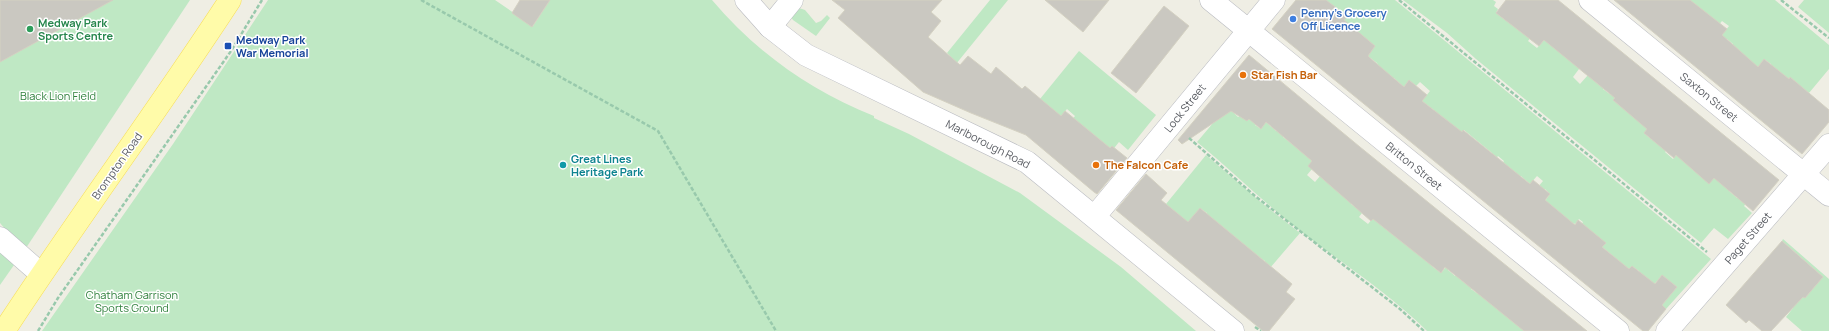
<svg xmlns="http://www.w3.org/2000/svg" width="1829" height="331" viewBox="0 0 1829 331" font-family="Manrope,sans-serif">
<rect width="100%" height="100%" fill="#efeee4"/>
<g fill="#bfe8c4">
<path d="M 87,0 L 190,0 L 24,251 L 0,223 L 0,62 Z"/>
<path d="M 268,0 L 495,0 L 533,26 L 550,0 L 712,0 C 757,53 810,90 874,116 L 874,118 L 909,134 L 1020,193 L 1121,267 L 1196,331 L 42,331 L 173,144 Z"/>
<path d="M 990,0 L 1008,0 L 956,64 L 940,71 L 951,57 L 947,53 Z"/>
<path d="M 1310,0 L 1395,0 L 1711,259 L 1666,309 L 1662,305 L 1677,287 L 1662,275 L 1647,293 L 1639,271 L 1632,266 L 1623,276 L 1606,263 L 1612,255 L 1579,228 L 1583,222 L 1579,219 L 1575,224 L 1540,208 L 1550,194 L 1545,189 L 1542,193 L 1537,188 L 1543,181 L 1537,176 L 1530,184 L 1521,176 L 1520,178 L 1495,172 L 1504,161 L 1498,156 L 1495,160 L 1490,156 L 1492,153 L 1464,130 L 1456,140 L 1456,128 L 1439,114 L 1428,118 L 1434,110 L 1422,101 L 1430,91 L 1420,82 L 1416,86 L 1409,80 L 1404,87 L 1394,78 L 1387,87 L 1377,63 L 1368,56 L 1375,46 L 1366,39 L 1358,48 L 1343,21 L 1346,16 Z"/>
<path d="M 1403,0 L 1493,0 L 1496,2 L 1494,6 L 1498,9 L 1496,13 L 1504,19 L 1541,25 L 1528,41 L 1537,48 L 1545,39 L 1585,61 L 1573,77 L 1580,84 L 1588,75 L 1600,86 L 1606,77 L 1609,80 L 1603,89 L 1611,95 L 1618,87 L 1621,90 L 1613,100 L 1635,118 L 1651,124 L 1644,133 L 1652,140 L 1678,135 L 1665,152 L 1673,159 L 1687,142 L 1736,183 L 1729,191 L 1737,198 L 1752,196 L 1744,206 L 1752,213 L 1728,239 L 1714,228 L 1701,243 L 1476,59 L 1447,33 Z"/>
<path d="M 1690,0 L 1775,0 L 1829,45 L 1829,69 L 1809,93 L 1802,88 L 1789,104 L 1784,99 L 1797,83 L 1790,77 L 1776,94 L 1771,64 L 1764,59 L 1758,67 L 1730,47 L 1733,44 L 1727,39 L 1714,45 L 1729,26 L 1722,21 L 1707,39 Z"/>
<path d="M 1804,0 L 1829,0 L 1829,33 L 1798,7 Z"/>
<path d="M 799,8 L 805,10 L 816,23 L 821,21 L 827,15 L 830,18 L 816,36 L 793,20 L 791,17 Z"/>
<path d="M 1079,51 L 1156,115 L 1128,150 L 1119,142 L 1111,152 L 1061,133 L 1075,116 L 1067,109 L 1052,127 L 1040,99 Z"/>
<path d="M 1261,104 L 1255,125 L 1261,129 L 1266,122 L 1276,131 L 1289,129 L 1283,137 L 1317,163 L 1307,175 L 1315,182 L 1331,163 L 1352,202 L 1351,204 L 1360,211 L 1374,197 L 1359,217 L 1368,224 L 1384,205 L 1433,267 L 1441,273 L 1451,261 L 1448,270 L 1455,276 L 1461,269 L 1465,272 L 1460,279 L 1467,285 L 1473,278 L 1477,281 L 1471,289 L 1478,294 L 1484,287 L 1525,331 L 1427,331 C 1387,291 1338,261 1294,226 C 1260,199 1230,169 1197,142 L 1219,116 L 1231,110 L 1238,117 Z"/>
<path d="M 1206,155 L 1263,204 L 1300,233 L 1258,282 L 1249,282 L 1265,261 L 1259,257 L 1244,276 L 1191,233 L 1207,213 L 1200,208 L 1184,228 L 1166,204 Z"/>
<path d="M 1783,239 L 1829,279 L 1829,331 L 1802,331 L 1786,317 L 1793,308 L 1776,292 L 1786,283 L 1805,298 L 1823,277 L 1782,241 Z"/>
<path d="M 0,252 L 14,265 L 0,285 Z"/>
</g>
<g fill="#cac8c1" stroke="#d4d1c2">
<path d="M 0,0 L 113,0 L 0,62 Z"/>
<path d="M 520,0 L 550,0 L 532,27 L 512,13 Z"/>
<path d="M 832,0 L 942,0 L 931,12 L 941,21 L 928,37 L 960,65 L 968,56 L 991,74 L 996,67 L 1022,89 L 1025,86 L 1061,116 L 1065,111 L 1110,148 L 1112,146 L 1127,158 L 1097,194 L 1094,192 L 1026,135 L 971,113 L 923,92 L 838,18 L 845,10 Z"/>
<path d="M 1045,0 L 1109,0 L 1083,32 Z"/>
<path d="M 1296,0 L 1326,0 L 1347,16 L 1344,20 L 1375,46 L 1368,56 L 1377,64 L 1404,87 L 1409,80 L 1427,95 L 1422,101 L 1462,132 L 1463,130 L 1530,184 L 1533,180 L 1550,194 L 1545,200 L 1575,225 L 1578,220 L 1606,243 L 1602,247 L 1629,269 L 1632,266 L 1655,284 L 1662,275 L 1677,287 L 1662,305 L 1666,309 L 1648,331 L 1643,331 L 1272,29 Z"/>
<path d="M 1506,0 L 1558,0 L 1779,180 L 1753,211 L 1714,178 L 1709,184 L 1676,155 L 1674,158 L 1644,133 L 1647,129 L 1613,100 L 1615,98 L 1544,40 L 1539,46 L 1496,13 Z"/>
<path d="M 1614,0 L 1690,0 L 1727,29 L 1722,35 L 1758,67 L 1764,59 L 1789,79 L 1790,77 L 1829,110 L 1829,122 L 1802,154 Z"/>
<path d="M 1164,6 L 1189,26 L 1136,93 L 1111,73 Z"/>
<path d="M 1249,55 L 1360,147 L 1587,331 L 1524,331 L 1445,267 L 1441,273 L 1373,219 L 1371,221 L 1308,166 L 1312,161 L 1266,122 L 1261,129 L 1249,119 L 1247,121 L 1231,111 L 1182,144 L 1178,140 Z"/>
<path d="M 1146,174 L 1167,193 L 1161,200 L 1188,222 L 1200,208 L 1292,284 L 1286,292 L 1295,299 L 1269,331 L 1263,331 L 1116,210 Z"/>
<path d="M 1782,241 L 1823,277 L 1805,298 L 1803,297 L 1771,331 L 1762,331 L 1749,320 L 1746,323 L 1726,305 Z"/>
</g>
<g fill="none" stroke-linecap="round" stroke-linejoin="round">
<defs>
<g id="minor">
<path d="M 746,0 L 770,27 L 806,55 L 1027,162 L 1233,331"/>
<path d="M 1211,0 L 1618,331"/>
<path d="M 1590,0 L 1829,195"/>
<path d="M 770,27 L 792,0"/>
<path d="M 1095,216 L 1274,0"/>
<path d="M 0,238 L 41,274"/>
<path d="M 1667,331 L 1829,145"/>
</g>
<path id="major" d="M 4,331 C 77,219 157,112 230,0"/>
</defs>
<use href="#minor" stroke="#b9bbc1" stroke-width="23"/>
<use href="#major" stroke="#f8dd54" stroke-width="23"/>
<g stroke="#98c9ac" stroke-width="2.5" stroke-dasharray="4 2" stroke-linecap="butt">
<path d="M 421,0 L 658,131 L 776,331"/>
<path d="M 1399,0 L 1707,252"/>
<path d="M 1781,0 L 1829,38"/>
<path d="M 1189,138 L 1255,196 L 1400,309 L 1424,331"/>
<path d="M 1255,327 L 1261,331"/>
<path d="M 38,331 L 58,298 L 231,51 L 262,0"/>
</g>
<use href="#minor" stroke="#fff" stroke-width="22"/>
<use href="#major" stroke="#fffba9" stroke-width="22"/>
</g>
<circle fill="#3f7fe0" stroke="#fff" stroke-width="1.5" cx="1293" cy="19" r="4"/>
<circle fill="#2e9e5b" stroke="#fff" stroke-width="1.5" cx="30" cy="29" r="4"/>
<rect fill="#1a4fb4" stroke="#fff" stroke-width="1.5" x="224" y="42" width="8" height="8" rx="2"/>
<g fill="#e8710a" stroke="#fff" stroke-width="1.5">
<circle cx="1243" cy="75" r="4"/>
<circle cx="1096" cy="165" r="4"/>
</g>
<circle fill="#0f9aa8" stroke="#fff" stroke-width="1.5" cx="563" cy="165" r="4"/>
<g text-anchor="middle" stroke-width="3" stroke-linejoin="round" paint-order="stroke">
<g font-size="11" font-weight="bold" fill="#366cbe" stroke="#fff" text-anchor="start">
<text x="1301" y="17">Penny's Grocery<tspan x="1301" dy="13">Off Licence</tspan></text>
</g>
<g font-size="11" font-weight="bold" fill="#27864d" stroke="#fff" text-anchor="start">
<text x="38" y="27">Medway Park<tspan x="38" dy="13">Sports Centre</tspan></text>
</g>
<g font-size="11" font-weight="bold" fill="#164399" stroke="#fff" text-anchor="start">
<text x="236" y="44">Medway Park<tspan x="236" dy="13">War Memorial</tspan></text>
</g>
<g font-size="11" font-weight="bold" fill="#c56008" stroke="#fff" text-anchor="start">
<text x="1251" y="79">Star Fish Bar</text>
<text x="1104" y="169">The Falcon Cafe</text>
</g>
<g font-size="11" fill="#30813d" stroke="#fff">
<text x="58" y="100">Black Lion Field</text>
<text x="132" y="299">Chatham Garrison<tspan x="132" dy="13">Sports Ground</tspan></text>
</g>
<g font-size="11" fill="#5c5f65" stroke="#fff">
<text transform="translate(1709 97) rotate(39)" y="4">Saxton Street</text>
<text transform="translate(1185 108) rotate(-51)" y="4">Lock Street</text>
<text transform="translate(988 144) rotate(27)" y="4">Marlborough Road</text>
<text transform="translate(117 166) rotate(-55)" y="4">Brompton Road</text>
<text transform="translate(1414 166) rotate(39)" y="4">Britton Street</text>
<text transform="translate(1748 238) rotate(-49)" y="4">Paget Street</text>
</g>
<g font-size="11" font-weight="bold" fill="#0d838f" stroke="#fff" text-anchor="start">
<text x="571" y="163">Great Lines<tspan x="571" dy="13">Heritage Park</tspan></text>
</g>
</g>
</svg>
